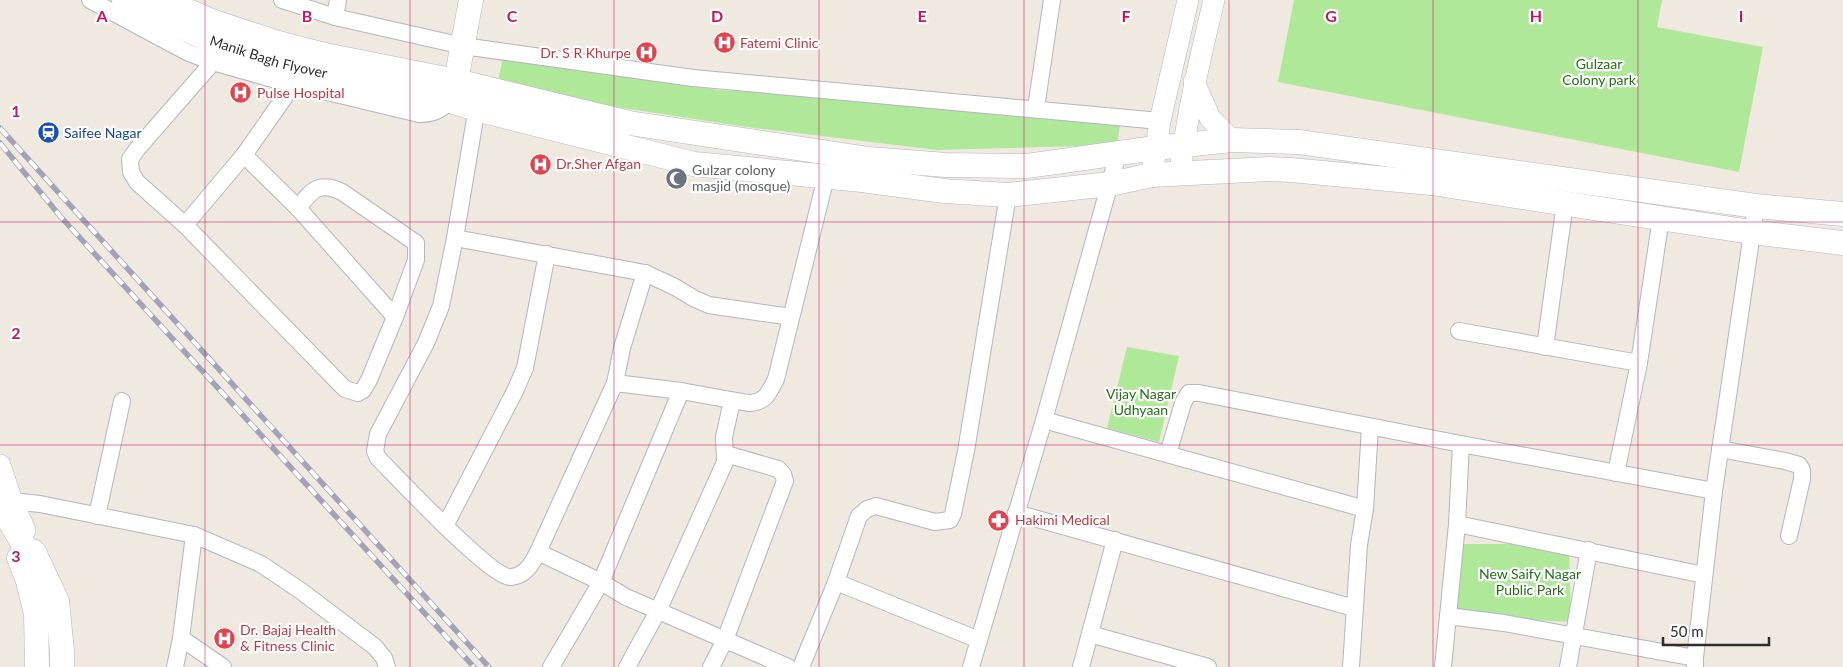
<svg xmlns="http://www.w3.org/2000/svg" width="1843" height="667" viewBox="0 0 1843 667" font-family="Lato,sans-serif">
<rect width="100%" height="100%" fill="#efe9df"/>
<g fill="#b0e89a">
<path d="M 1294,0 L 1662,0 L 1657,27 L 1763,47 L 1739,172 L 1278,82 Z"/>
<path d="M 503,57 L 718,90 L 879,100 L 1120,125 L 1117,145 L 937,150 L 740,126 L 597,104 L 497,86 Z"/>
<path d="M 1127,347 L 1179,356 L 1159,442 L 1107,428 Z"/>
<path d="M 1456,544 L 1569,544 L 1571,622 L 1456,616 Z"/>
</g>
<g fill="none" stroke-linecap="round" stroke-linejoin="round">
<defs>
<g id="minor">
<path d="M 90,0 L 168,42 L 189,53 L 213,62 L 269,78 L 419,114 C 433,114 440,110 451,101"/>
<path d="M 282,0 L 335,17 L 463,46 L 693,78 L 1160,121"/>
<path d="M 335,17 L 338,0"/>
<path d="M 213,62 L 138,148 L 130,159 L 131,172 L 137,182 L 185,225 L 345,389 L 358,393 L 363,390 L 369,380 L 395,317 L 416,260 L 416,243 L 342,192 C 318,181 312,190 298,208"/>
<path d="M 478,101 L 455,238 L 441,306 L 426,343 L 378,434 L 375,451 L 378,458 C 397,477 491,578 511,577 C 526,576 532,563 538,552 L 615,383 L 622,348 L 645,273"/>
<path d="M 1036,108 L 1052,0"/>
<path d="M 244,155 L 298,208 L 395,317"/>
<path d="M 185,225 L 244,155 L 293,85"/>
<path d="M 455,238 L 645,273 L 675,287 L 695,299 L 709,305 L 791,317"/>
<path d="M 1459,331 L 1639,363"/>
<path d="M 1545,347 L 1565,203"/>
<path d="M 615,383 L 681,391 L 748,403 C 765,403 769,393 776,379 L 826,177"/>
<path d="M 1044,420 L 1365,509"/>
<path d="M 1720,449 L 1785,461 L 1799,465 L 1802,470 L 1802,479 L 1789,536"/>
<path d="M 1168,454 L 1183,403 L 1189,393 L 1199,393 L 1461,444 L 1714,491"/>
<path d="M 1616,473 L 1639,363 L 1661,218"/>
<path d="M 12,501 L 40,504 L 194,535 L 261,564 L 301,591 L 375,647 L 384,658 L 387,667"/>
<path d="M 1016,513 L 1354,608"/>
<path d="M 97,516 L 122,401"/>
<path d="M 1457,524 L 1704,575"/>
<path d="M 445,526 L 515,391 L 525,368 L 547,254"/>
<path d="M 538,552 L 601,582 L 626,597 L 788,667"/>
<path d="M 836,582 L 979,640"/>
<path d="M 1448,616 L 1504,623 L 1695,658"/>
<path d="M 1090,634 L 1208,667"/>
<path d="M 181,638 L 223,667"/>
<path d="M 175,667 L 181,638 L 194,535"/>
<path d="M 551,667 L 601,582 L 681,391"/>
<path d="M 627,667 L 658,611 L 725,462 L 724,437 L 732,401"/>
<path d="M 711,667 L 725,640 L 785,481 L 783,474 L 778,469 L 726,454"/>
<path d="M 801,667 L 836,582 L 859,516 L 867,509 L 876,506 L 935,522 L 950,520 L 953,514 L 966,451 L 1008,195"/>
<path d="M 971,667 L 1044,420 L 1118,154"/>
<path d="M 1081,667 L 1115,540"/>
<path d="M 1351,667 L 1359,545 L 1365,509 L 1370,427"/>
<path d="M 1443,667 L 1457,524 L 1461,444"/>
<path d="M 1568,667 L 1589,550"/>
<path d="M 1695,667 L 1695,658 L 1714,491 L 1756,206"/>
</g>
<g id="tertiary">
<path d="M 1194,82 L 1210,118 L 1232,140"/>
<path d="M 1180,173 C 1187,114 1200,58 1214,0"/>
<path d="M 1152,175 L 1160,121 L 1188,0"/>
<path d="M 0,465 L 12,501 L 25,530"/>
</g>
<g id="secondary">
<path id="s1" d="M 124,0 L 207,39 L 280,63 L 451,101 L 476,109 L 694,164 L 862,180 L 944,191 L 1008,195 L 1110,184 L 1152,175 L 1269,169 L 1291,170 L 1431,183 L 1751,232 L 1843,243"/>
<path d="M 162,0 L 214,22 L 275,42 L 325,55 L 456,81 L 629,123 L 869,159 L 946,165 L 1027,166 L 1155,148 L 1232,140 L 1299,142 L 1756,206 L 1843,214"/>
<path d="M 452,96 L 456,81 L 471,0"/>
<path d="M 0,504 L 26,549 L 34,552 L 57,601 L 62,651 L 62,667"/>
<path d="M 26,549 L 19,558 L 28,581 L 36,614 L 37,667"/>
</g>
</defs>
<use href="#minor" stroke="#b3b5c1" stroke-width="18"/>
<use href="#tertiary" stroke="#b3b5c1" stroke-width="22"/>
<use href="#secondary" stroke="#b3b5c1" stroke-width="25"/>
<use href="#minor" stroke="#fff" stroke-width="16"/>
<use href="#tertiary" stroke="#fff" stroke-width="21"/>
<use href="#secondary" stroke="#fff" stroke-width="24"/>
<defs>
<g id="rail">
<path d="M 0,128 L 489,667"/>
<path d="M 0,143 L 60,216 L 474,667"/>
</g>
</defs>
<use href="#rail" stroke="#a1a3b8" stroke-width="5.5"/>
<use href="#rail" stroke="#fff" stroke-width="4" stroke-dasharray="11" stroke-linecap="butt"/>
</g>
<path fill="none" stroke="#c2185b" stroke-width="1" stroke-opacity="0.55" d="M 205,0 L 205,667M 410,0 L 410,667M 614,0 L 614,667M 819,0 L 819,667M 1024,0 L 1024,667M 1229,0 L 1229,667M 1433,0 L 1433,667M 1638,0 L 1638,667M 0,222 L 1843,222M 0,445 L 1843,445"/>
<defs>
<symbol id="hospital-disc" viewBox="-11 -11 22 22"><circle r="9.5" fill="#e0444e" stroke="#fff"/><path d="M-5-5h3v3.5h4V-5h3V5h-3V1.5h-4V5h-3Z" fill="#fff"/></symbol>
<symbol id="station-disc" viewBox="-11 -11 22 22"><circle r="9.5" fill="#1a4fb4" stroke="#fff"/><path d="M-3-6H3Q5-6 5-4V2Q5 4 3 4L4.5 6H3L1.5 4h-3L-3 6H-4.5L-3 4Q-5 4-5 2V-4Q-5-6-3-6ZM-3.5-4v3h7v-3ZM-3.5 1v1.5H-2V1ZM2 1v1.5H3.5V1Z" fill="#fff"/></symbol>
<symbol id="mosque-disc" viewBox="-11 -11 22 22"><circle r="9.5" fill="#6b7280" stroke="#fff"/><path d="M3.5-4.9A6 6 0 1 0 3.5 4.9A5 5 0 1 1 3.5-4.9Z" fill="#fff"/></symbol>
<symbol id="pharmacy-disc" viewBox="-11 -11 22 22"><circle r="9.5" fill="#e0444e" stroke="#fff"/><path d="M-2-6h4v4h4v4h-4v4h-4v-4h-4v-4h4Z" fill="#fff"/></symbol>
</defs>
<g fill-rule="evenodd">
<use href="#hospital-disc" x="712" y="30" width="25" height="25"/>
<use href="#hospital-disc" x="634" y="40" width="25" height="25"/>
<use href="#hospital-disc" x="228" y="80" width="25" height="25"/>
<use href="#station-disc" x="36" y="120" width="25" height="25"/>
<use href="#hospital-disc" x="528" y="152" width="25" height="25"/>
<use href="#mosque-disc" x="664" y="166" width="25" height="25"/>
<use href="#pharmacy-disc" x="986" y="508" width="25" height="25"/>
<use href="#hospital-disc" x="212" y="626" width="25" height="25"/>
</g>
<g text-anchor="middle" stroke-width="4.5" stroke-linejoin="round" paint-order="stroke">
<g font-size="14" fill="#be3a42" stroke="#fff" text-anchor="start">
<text x="740" y="48">Fatemi Clinic</text>
<text x="631" y="58" text-anchor="end">Dr. S R Khurpe</text>
<text x="257" y="98">Pulse Hospital</text>
<text x="556" y="169">Dr.Sher Afgan</text>
<text x="1015" y="525">Hakimi Medical</text>
<text x="240" y="635">Dr. Bajaj Health<tspan x="240" dy="16">&amp; Fitness Clinic</tspan></text>
</g>
<g font-size="14" fill="#2d2d2d" stroke="#fff">
<text dy="5" stroke="none"><textPath href="#s1" startOffset="156">Manik Bagh Flyover</textPath></text>
</g>
<g font-size="14" fill="#257017" stroke="#fff">
<text x="1599" y="69">Gulzaar<tspan x="1599" dy="16">Colony park</tspan></text>
<text x="1141" y="399">Vijay Nagar<tspan x="1141" dy="16">Udhyaan</tspan></text>
<text x="1530" y="579">New Saify Nagar<tspan x="1530" dy="16">Public Park</tspan></text>
</g>
<g font-size="14" fill="#164399" stroke="#fff" text-anchor="start">
<text x="64" y="138">Saifee Nagar</text>
</g>
<g font-size="14" fill="#5b616d" stroke="#fff" text-anchor="start">
<text x="692" y="175">Gulzar colony<tspan x="692" dy="16">masjid (mosque)</tspan></text>
</g>
</g>
<g font-size="16" text-anchor="middle" font-weight="bold" fill="#c2185b" stroke="#fff" stroke-width="4.5" stroke-linejoin="round" paint-order="stroke">
<text x="102" y="22">A</text>
<text x="307" y="22">B</text>
<text x="512" y="22">C</text>
<text x="717" y="22">D</text>
<text x="922" y="22">E</text>
<text x="1126" y="22">F</text>
<text x="1331" y="22">G</text>
<text x="1536" y="22">H</text>
<text x="1741" y="22">I</text>
<text x="16" y="117">1</text>
<text x="16" y="339">2</text>
<text x="16" y="562">3</text>
</g>
<path d="M1663 637v8h106v-8" fill="none" stroke="#2d2d2d" stroke-width="2.5"/>
<text x="1670" y="637" font-size="15" fill="#2d2d2d" stroke="#ffffff" stroke-width="4" paint-order="stroke">50 m</text>
</svg>
